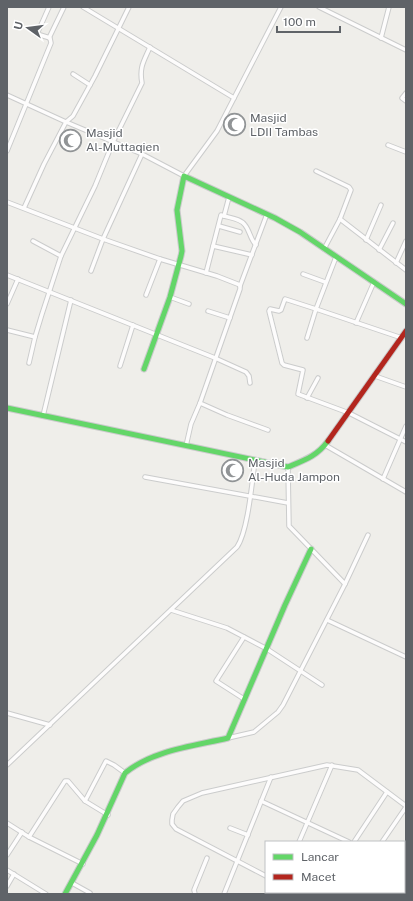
<svg xmlns="http://www.w3.org/2000/svg" width="413" height="901" viewBox="0 0 413 901" font-family="'Public Sans',sans-serif">
<rect width="100%" height="100%" fill="#efeeea"/>
<g fill="none" stroke-linecap="round" stroke-linejoin="round">
<defs>
<g id="street">
<path d="M 83,7 L 234,98"/>
<path d="M 319,7 L 406,50"/>
<path d="M 49,38 L 64,7"/>
<path d="M 381,38 L 389,7"/>
<path d="M 73,74 L 90,85"/>
<path d="M 406,93 L 402,98 L 406,101"/>
<path d="M 7,95 L 66,122 L 142,154 L 184,176 L 217,131 L 281,7"/>
<path d="M 388,145 L 406,152"/>
<path d="M 7,151 L 51,43 L 50,38 L 37,34 L 49,7"/>
<path d="M 316,171 L 349,187 L 351,190 L 340,219 L 324,249"/>
<path d="M 7,202 L 103,239 L 160,259 L 217,276 L 240,285 L 240,289 L 200,403 L 191,424 L 186,446"/>
<path d="M 24,208 L 44,164 L 66,122 L 73,116 L 95,76 L 129,7"/>
<path d="M 224,216 C 231,218 241,219 245,225 C 250,231 250,239 256,245"/>
<path d="M 340,219 L 406,270"/>
<path d="M 219,226 L 240,232"/>
<path d="M 366,240 L 381,205"/>
<path d="M 33,241 L 61,256"/>
<path d="M 213,246 L 252,255"/>
<path d="M 379,250 L 393,223"/>
<path d="M 336,257 L 316,309 L 402,338"/>
<path d="M 396,263 L 406,241"/>
<path d="M 91,271 L 103,239 L 142,154"/>
<path d="M 206,273 L 221,215 L 224,216 L 229,197"/>
<path d="M 303,274 L 325,282"/>
<path d="M 7,275 L 215,358 L 246,372 L 249,376 L 250,383"/>
<path d="M 240,286 L 267,214"/>
<path d="M 146,295 L 160,259"/>
<path d="M 170,297 L 189,304"/>
<path d="M 7,304 L 18,279"/>
<path d="M 208,311 L 230,318"/>
<path d="M 356,323 L 374,282"/>
<path d="M 7,330 L 35,337 L 29,363"/>
<path d="M 35,337 L 42,314 L 61,256 L 95,186 L 113,142 L 142,83 C 139,67 144,61 150,47"/>
<path d="M 307,338 L 316,309 L 285,299 L 281,310 L 279,311 L 270,309 L 269,311 L 282,363 L 284,365 L 303,370 L 298,394 L 349,413 L 406,442"/>
<path d="M 120,366 L 133,325"/>
<path d="M 375,376 L 406,387"/>
<path d="M 307,398 L 318,378"/>
<path d="M 200,403 L 227,415 L 268,430"/>
<path d="M 43,416 L 71,300"/>
<path d="M 325,445 L 406,492"/>
<path d="M 288,467 L 289,526 L 345,584"/>
<path d="M 145,477 L 288,503"/>
<path d="M 383,479 L 406,426"/>
<path d="M 171,610 L 227,628 L 267,649 L 322,685"/>
<path d="M 327,620 L 406,657"/>
<path d="M 244,637 L 216,681 L 244,699"/>
<path d="M 7,713 L 50,725"/>
<path d="M 228,738 L 254,732 L 278,712 L 283,705 L 345,584 L 368,535"/>
<path d="M 7,765 L 237,547 C 248,531 252,482 255,461"/>
<path d="M 85,801 L 108,815"/>
<path d="M 261,801 L 349,842"/>
<path d="M 7,823 L 29,837 L 83,864"/>
<path d="M 230,828 L 248,835"/>
<path d="M 29,837 L 65,781 L 68,781 L 85,801 L 106,761 L 114,765 L 125,773"/>
<path d="M 299,842 L 332,765"/>
<path d="M 354,842 L 387,792"/>
<path d="M 382,842 L 406,807"/>
<path d="M 7,855 L 22,832"/>
<path d="M 404,864 L 406,861"/>
<path d="M 7,870 L 46,894"/>
<path d="M 404,871 L 406,872"/>
<path d="M 266,876 L 176,829 L 172,824 L 172,820 L 173,814 L 178,807 L 183,801 L 202,793 L 327,765 L 358,770 L 406,806"/>
<path d="M 72,883 L 90,893"/>
<path d="M 7,886 L 14,874"/>
<path d="M 296,892 L 299,894"/>
<path d="M 365,892 L 368,894"/>
<path d="M 195,894 L 194,890 L 207,858"/>
<path d="M 224,894 L 271,777"/>
<path d="M 276,894 L 277,892"/>
<path d="M 306,894 L 307,892"/>
<path d="M 348,894 L 349,892"/>
<path d="M 386,894 L 387,892"/>
</g>
<g id="fast">
<path d="M 144,369 L 170,297 L 181,256 L 182,251 L 177,210 L 184,176 L 275,218 L 300,232 L 406,304"/>
<path d="M 7,408 L 288,467 C 305,460 317,456 328,441"/>
<path d="M 65,894 L 97,835 L 125,773 C 153,750 194,746 228,738 L 285,605 L 311,549"/>
</g>
<path id="jam" d="M 328,441 L 406,331"/>
</defs>
<use href="#street" stroke="#cbcccc" stroke-width="5.5"/>
<use href="#fast" stroke="#cacacb" stroke-width="7"/>
<use href="#jam" stroke="#cacacb" stroke-width="7"/>
<use href="#street" stroke="#fdfcfc" stroke-width="3.5"/>
<use href="#fast" stroke="#63d668" stroke-width="5"/>
<use href="#jam" stroke="#b3261e" stroke-width="5"/>
</g>
<defs>
<symbol id="mosque-ring" viewBox="-11 -11 22 22"><circle r="9.5" fill="#fff" stroke="#919496" stroke-width="1.5"/><path d="M3.5-4.9A6 6 0 1 0 3.5 4.9A5 5 0 1 1 3.5-4.9Z" fill="#919496"/></symbol>
</defs>
<g fill-rule="evenodd">
<use href="#mosque-ring" x="222" y="112" width="25" height="25"/>
<use href="#mosque-ring" x="58" y="128" width="25" height="25"/>
<use href="#mosque-ring" x="220" y="458" width="25" height="25"/>
</g>
<g text-anchor="middle" stroke-width="3" stroke-linejoin="round" paint-order="stroke">
<g font-size="12" fill="#5f6368" stroke="#fff" text-anchor="start">
<text x="250" y="122">Masjid<tspan x="250" dy="14">LDII Tambas</tspan></text>
<text x="86" y="137">Masjid<tspan x="86" dy="14">Al-Muttaqien</tspan></text>
<text x="248" y="467">Masjid<tspan x="248" dy="14">Al-Huda Jampon</tspan></text>
</g>
</g>
<rect width="413" height="901" fill="none" stroke="#5f6368" stroke-width="16"/>
<rect x="265" y="841" width="140" height="52" fill="#ffffff" stroke="#bfc1c3"/>
<rect x="273" y="854" width="20" height="6" fill="#63d668" stroke="#bfc1c3"/>
<text x="301" y="861" font-size="12" fill="#5f6368">Lancar</text>
<rect x="273" y="874" width="20" height="6" fill="#b3261e" stroke="#bfc1c3"/>
<text x="301" y="881" font-size="12" fill="#5f6368">Macet</text>
<g transform="translate(28 28) rotate(284)" stroke="#ffffff" stroke-width="3" paint-order="stroke">
<path d="M0-3L7 15L0 10L-7 15Z" fill="#5f6368"/>
<text y="-6" font-size="11" font-weight="bold" text-anchor="middle" fill="#5f6368">U</text>
</g>
<path d="M277 26v6h63v-6" fill="none" stroke="#5f6368" stroke-width="2"/>
<text x="283" y="26" font-size="12" fill="#5f6368" stroke="#ffffff" stroke-width="3" paint-order="stroke">100 m</text>
</svg>
